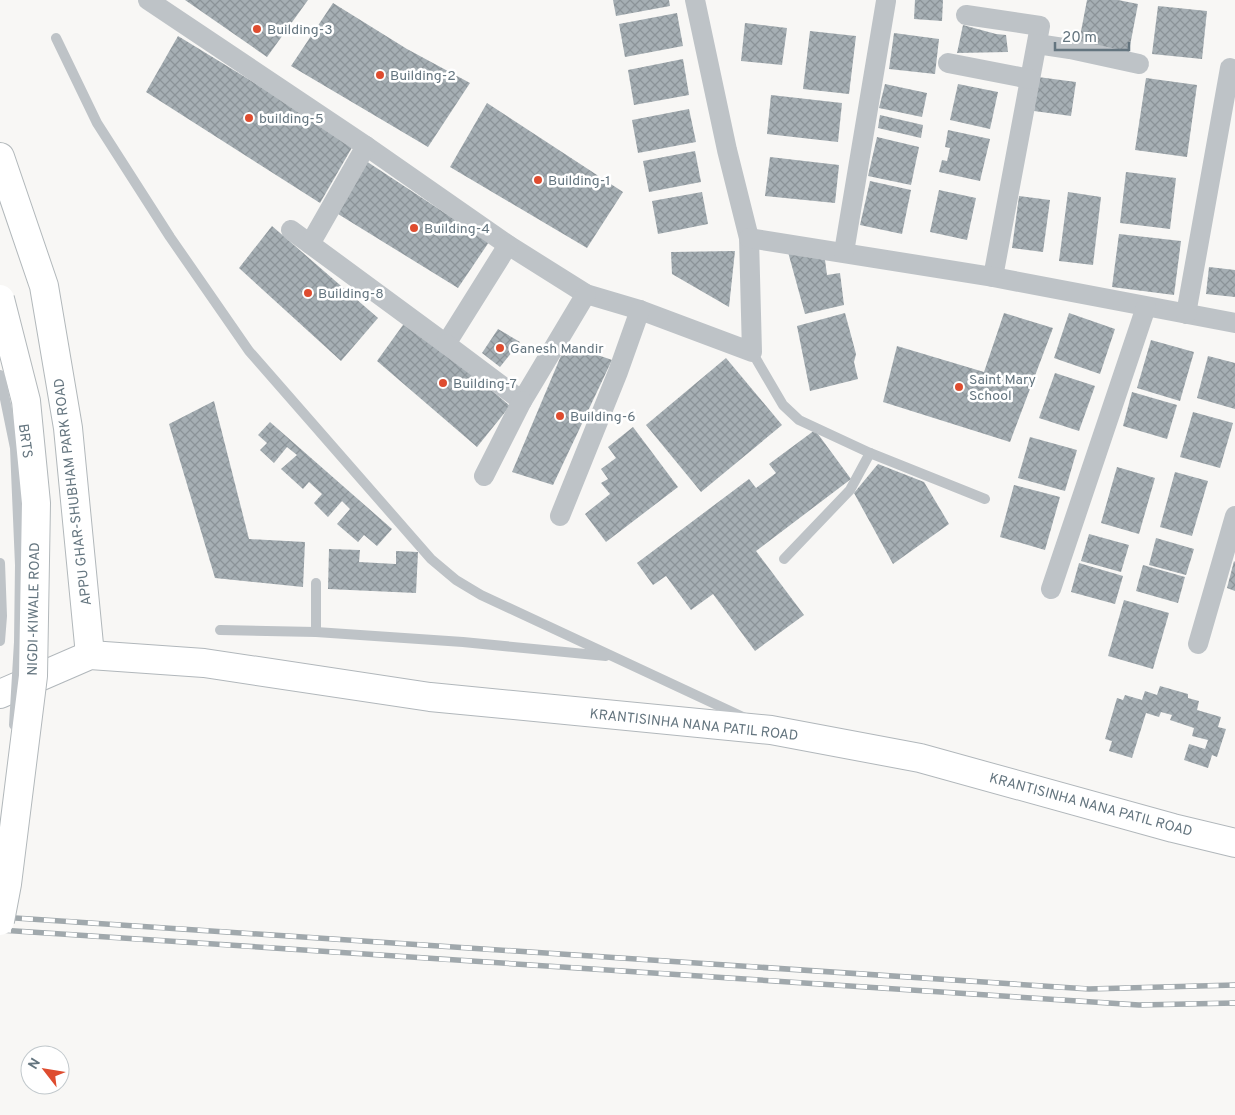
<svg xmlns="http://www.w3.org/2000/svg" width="1235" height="1115" viewBox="0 0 1235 1115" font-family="Overpass,sans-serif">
<defs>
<pattern id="building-cross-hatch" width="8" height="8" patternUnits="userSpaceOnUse" patternTransform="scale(1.25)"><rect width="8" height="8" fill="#a6afb4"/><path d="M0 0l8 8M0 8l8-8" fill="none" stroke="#8b9398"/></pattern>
</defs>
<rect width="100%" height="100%" fill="#f8f7f5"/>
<g fill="url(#building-cross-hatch)">
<path d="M 185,0 L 308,0 L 267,57 Z"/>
<path d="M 613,0 L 669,0 L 670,6 L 616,16 Z"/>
<path d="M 915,0 L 943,0 L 942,21 L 914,19 Z"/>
<path d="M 1087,0 L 1118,0 L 1138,4 L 1128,56 L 1078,47 Z"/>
<path d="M 333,3 L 407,49 L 470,83 L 428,147 L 291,66 Z"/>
<path d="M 1158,6 L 1207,11 L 1202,59 L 1152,54 Z"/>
<path d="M 677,13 L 683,46 L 625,57 L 619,24 Z"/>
<path d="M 745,23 L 787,28 L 782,65 L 741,61 Z"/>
<path d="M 963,25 L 996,34 L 1006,35 L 1008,52 L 957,53 Z"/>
<path d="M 810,31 L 856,36 L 849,94 L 803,89 Z"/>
<path d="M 894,33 L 939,39 L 935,74 L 889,69 Z"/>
<path d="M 178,36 L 354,144 L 320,203 L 146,92 Z"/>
<path d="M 683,59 L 689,95 L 634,105 L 628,70 Z"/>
<path d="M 1038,77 L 1076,82 L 1071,116 L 1034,111 Z"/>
<path d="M 1146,78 L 1197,85 L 1187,157 L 1135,150 Z"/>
<path d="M 885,84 L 927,93 L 922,117 L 879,108 Z"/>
<path d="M 958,84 L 998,92 L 990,129 L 950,120 Z"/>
<path d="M 771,95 L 842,103 L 838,142 L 767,134 Z"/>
<path d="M 487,103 L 623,192 L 587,248 L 450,167 Z"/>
<path d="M 689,109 L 696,142 L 638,153 L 632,120 Z"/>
<path d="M 880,115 L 923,125 L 921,138 L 878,128 Z"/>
<path d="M 948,130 L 990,139 L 980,181 L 939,172 L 942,160 L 947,161 L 950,148 L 945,147 Z"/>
<path d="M 877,137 L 919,147 L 911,185 L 868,176 Z"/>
<path d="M 695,151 L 701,182 L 649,192 L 643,161 Z"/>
<path d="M 770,157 L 839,165 L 835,203 L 765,196 Z"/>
<path d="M 366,161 L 489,242 L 458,288 L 338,214 Z"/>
<path d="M 1126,172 L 1176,178 L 1170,229 L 1120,223 Z"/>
<path d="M 870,181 L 911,190 L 902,234 L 860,225 Z"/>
<path d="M 939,190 L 976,198 L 967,240 L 930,232 Z"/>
<path d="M 702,192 L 708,224 L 658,234 L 652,201 Z"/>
<path d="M 1068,192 L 1101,197 L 1093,265 L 1059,261 Z"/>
<path d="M 1019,196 L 1050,200 L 1043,252 L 1012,248 Z"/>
<path d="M 272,226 L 378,318 L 341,361 L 239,268 Z"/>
<path d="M 1119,234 L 1181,241 L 1174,295 L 1112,287 Z"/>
<path d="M 735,251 L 729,307 L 672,274 L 671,252 Z"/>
<path d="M 788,252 L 825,260 L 827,275 L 840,273 L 844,305 L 805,314 Z"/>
<path d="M 1209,267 L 1235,270 L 1235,297 L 1206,294 Z"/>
<path d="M 845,313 L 856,354 L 854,362 L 858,379 L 810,391 L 797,326 Z"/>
<path d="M 1004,313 L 1053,328 L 1010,442 L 883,402 L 897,346 L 984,372 Z"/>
<path d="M 1069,313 L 1115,329 L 1100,374 L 1054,358 Z"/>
<path d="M 408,318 L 510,406 L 477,447 L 377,361 Z"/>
<path d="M 498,329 L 520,342 L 500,367 L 482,353 Z"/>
<path d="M 1151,340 L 1194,352 L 1180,401 L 1137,388 Z"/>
<path d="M 566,344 L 612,360 L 553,485 L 512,472 Z"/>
<path d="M 1208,356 L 1235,363 L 1235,409 L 1197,398 Z"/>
<path d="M 726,358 L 782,425 L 701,492 L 646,425 Z"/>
<path d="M 1055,373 L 1095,386 L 1079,431 L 1039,418 Z"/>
<path d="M 1132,392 L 1177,405 L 1167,439 L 1123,426 Z"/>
<path d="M 214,401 L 249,539 L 305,542 L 303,587 L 215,578 L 169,424 Z"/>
<path d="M 1193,412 L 1233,423 L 1220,468 L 1180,457 Z"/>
<path d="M 270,422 L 392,529 L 377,546 L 364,535 L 358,542 L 337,524 L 350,509 L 342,501 L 328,517 L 314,503 L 322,494 L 309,482 L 303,489 L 281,469 L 297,455 L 287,447 L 274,463 L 260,450 L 267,443 L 258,435 Z"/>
<path d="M 633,427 L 678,487 L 606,542 L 585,514 L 610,494 L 601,483 L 608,479 L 601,469 L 616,458 L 608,447 Z"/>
<path d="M 815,430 L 851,479 L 756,551 L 804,615 L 755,651 L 713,594 L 691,610 L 666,576 L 653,585 L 637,563 L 749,479 L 756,488 L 776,473 L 769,464 Z"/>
<path d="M 1030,437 L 1077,450 L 1065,491 L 1018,478 Z"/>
<path d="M 878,464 L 924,482 L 949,524 L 893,564 L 854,493 Z"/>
<path d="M 1117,467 L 1155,478 L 1139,534 L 1101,523 Z"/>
<path d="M 1175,472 L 1208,481 L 1192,536 L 1160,527 Z"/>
<path d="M 1014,485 L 1060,497 L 1045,550 L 1000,537 Z"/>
<path d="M 1089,534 L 1129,545 L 1121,572 L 1081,561 Z"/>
<path d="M 1156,538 L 1194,549 L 1186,575 L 1149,565 Z"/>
<path d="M 329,549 L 360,550 L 359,562 L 396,564 L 396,551 L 418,552 L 416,593 L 328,589 Z"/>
<path d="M 1234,561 L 1235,562 L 1235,591 L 1227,588 Z"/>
<path d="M 1079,563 L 1123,576 L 1115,604 L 1071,592 Z"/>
<path d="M 1143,565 L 1185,577 L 1178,603 L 1136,591 Z"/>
<path d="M 1124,600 L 1169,613 L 1153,669 L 1108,656 Z"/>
<path d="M 1160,686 L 1188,694 L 1188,698 L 1199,701 L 1197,710 L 1221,717 L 1218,727 L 1226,729 L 1217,757 L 1212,755 L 1208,768 L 1184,760 L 1189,744 L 1205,749 L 1208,740 L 1192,736 L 1194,728 L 1170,720 L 1172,715 L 1161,712 L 1159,717 L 1146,713 L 1132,758 L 1109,751 L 1112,741 L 1105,739 L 1117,698 L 1123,700 L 1125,695 L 1142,700 L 1145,691 L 1157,695 Z"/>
</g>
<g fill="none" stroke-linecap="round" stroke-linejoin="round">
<defs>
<path id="secondary" d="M 0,694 L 90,655 L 204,663 L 430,697 L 771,730 L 920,758 L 1173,828 L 1235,843"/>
<path id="primary" d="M 0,157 L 44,286 L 68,428 L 90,655"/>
</defs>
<use href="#secondary" stroke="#b1b7bb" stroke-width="30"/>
<use href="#primary" stroke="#b2b8bb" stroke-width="30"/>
<g stroke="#bec3c7" stroke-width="10">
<path d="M 56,38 L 97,123 L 170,237 L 249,351 L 431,559 L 456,580 L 481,595 L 745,718"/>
<path d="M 752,352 L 783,405 L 799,420 L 870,453 L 985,499"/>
<path d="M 784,559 L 850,490 L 870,453"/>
<path d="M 0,563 L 2,616 L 0,641"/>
<path d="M 220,630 L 316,632 L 463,642 L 606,656"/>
<path d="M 316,632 L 316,583"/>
</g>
<g stroke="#bec3c7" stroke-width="20">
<path d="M 148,0 L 366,146 L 508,245 L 586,294 L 640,310 L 752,352 L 749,238 L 727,150 L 695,0"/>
<path d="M 966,15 L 1040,26 L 993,277"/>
<path d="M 1037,44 L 1070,49 L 1139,64"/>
<path d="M 948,63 L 1030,79"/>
<path d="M 291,230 L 446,344 L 508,245"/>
<path d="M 749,238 L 993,277 L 1235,323"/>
<path d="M 310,244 L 366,146"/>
<path d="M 844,252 L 886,1"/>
<path d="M 1186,314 L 1230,68"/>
<path d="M 446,344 L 522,401 L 586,294"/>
<path d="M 484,476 L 522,401"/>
<path d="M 560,516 L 618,372 L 640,310"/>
<path d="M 1051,589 L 1146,307"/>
<path d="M 1198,644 L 1235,516"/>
</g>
<use href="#secondary" stroke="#fff" stroke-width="28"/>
<use href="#primary" stroke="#fff" stroke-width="28"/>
<defs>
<g id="rail">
<path d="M 0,917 L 1089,989 L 1235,985"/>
<path d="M 0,930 L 1139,1005 L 1235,1003"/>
</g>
</defs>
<use href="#rail" stroke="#a0a8ac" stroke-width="5.5"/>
<use href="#rail" stroke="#fff" stroke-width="4" stroke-dasharray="11" stroke-linecap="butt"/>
<defs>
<path id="primary-bridge" d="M 0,299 L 26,401 L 36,503 L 33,676 L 7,884 L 0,921"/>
</defs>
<use href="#primary-bridge" stroke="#b2b8bb" stroke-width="30" stroke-linecap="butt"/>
<path stroke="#bec3c7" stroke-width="10" d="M 0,375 L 15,448 L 20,565 L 19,642 L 14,725"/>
<use href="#primary-bridge" stroke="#fff" stroke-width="28"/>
</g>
<g fill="#de4c2f" stroke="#fff" stroke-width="2">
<circle cx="257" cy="29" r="5"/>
<circle cx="380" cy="75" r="5"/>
<circle cx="249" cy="118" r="5"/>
<circle cx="538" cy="180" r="5"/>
<circle cx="414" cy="228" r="5"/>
<circle cx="308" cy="293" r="5"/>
<circle cx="500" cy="348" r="5"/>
<circle cx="443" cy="383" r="5"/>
<circle cx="959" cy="387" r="5"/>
<circle cx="560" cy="416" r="5"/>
</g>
<g text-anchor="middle" stroke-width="5" stroke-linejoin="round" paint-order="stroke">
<g font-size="14" fill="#64757f" stroke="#fff" text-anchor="start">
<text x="267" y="34">Building-3</text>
<text x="390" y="80">Building-2</text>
<text x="259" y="123">building-5</text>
<text x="548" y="185">Building-1</text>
<text x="424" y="233">Building-4</text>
<text x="318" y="298">Building-8</text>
<text x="510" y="353">Ganesh Mandir</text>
<text x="969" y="384">Saint Mary<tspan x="969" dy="16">School</tspan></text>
<text x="453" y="388">Building-7</text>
<text x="570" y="421">Building-6</text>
</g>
<g font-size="14" fill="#64757f" stroke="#fff">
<text transform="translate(26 441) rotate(82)" y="5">BRTS</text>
<text transform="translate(72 492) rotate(-97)" y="5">APPU GHAR-SHUBHAM PARK ROAD</text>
<text transform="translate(33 609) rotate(-89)" y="5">NIGDI-KIWALE ROAD</text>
<text transform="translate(694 724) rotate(6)" y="5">KRANTISINHA NANA PATIL ROAD</text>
<text transform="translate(1091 804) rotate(15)" y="5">KRANTISINHA NANA PATIL ROAD</text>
</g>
</g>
<g transform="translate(45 1070) rotate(301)"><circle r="24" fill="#ffffff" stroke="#c1c8cc"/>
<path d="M0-4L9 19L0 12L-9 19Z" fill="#de4c2f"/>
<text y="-8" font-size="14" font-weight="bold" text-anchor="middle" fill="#64757f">N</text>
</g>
<path d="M1055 42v8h74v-8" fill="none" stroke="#64757f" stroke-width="2.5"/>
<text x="1062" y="42" font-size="15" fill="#64757f" stroke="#ffffff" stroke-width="4" paint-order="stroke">20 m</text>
</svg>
